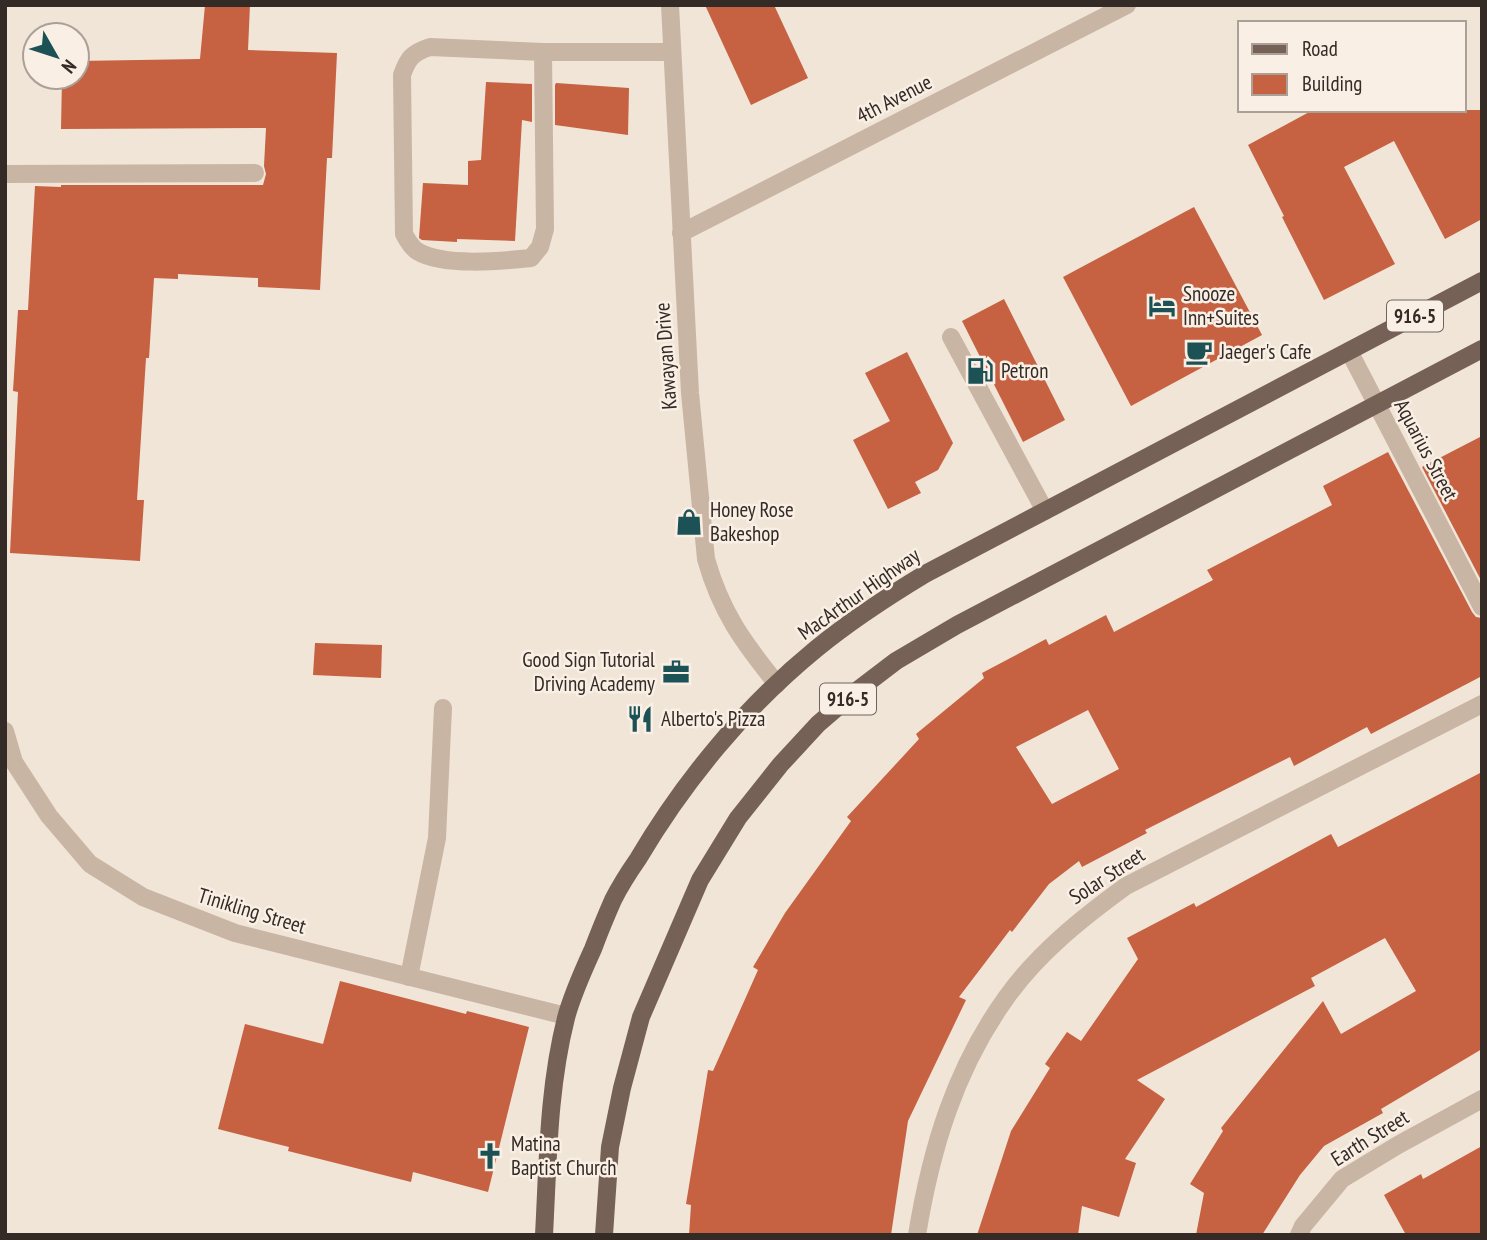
<svg xmlns="http://www.w3.org/2000/svg" width="1487" height="1240" viewBox="0 0 1487 1240" font-family="'PT Sans Narrow',sans-serif">
<rect width="100%" height="100%" fill="#f1e5d8"/>
<g fill="#c66141" fill-rule="evenodd">
<path d="M 205,5 L 250,5 L 248,50 L 337,53 L 332,158 L 327,158 L 320,290 L 258,287 L 258,278 L 178,274 L 178,279 L 154,278 L 149,358 L 146,358 L 137,500 L 144,500 L 140,561 L 10,553 L 18,392 L 13,391 L 18,310 L 28,310 L 35,186 L 61,187 L 61,185 L 263,185 L 266,174 L 264,166 L 266,128 L 61,129 L 62,77 L 77,77 L 77,61 L 200,59 Z"/>
<path d="M 705,5 L 774,5 L 808,78 L 751,105 Z"/>
<path d="M 486,82 L 532,84 L 532,122 L 522,120 L 515,241 L 457,239 L 457,242 L 422,240 L 419,238 L 423,183 L 468,185 L 468,161 L 481,160 Z"/>
<path d="M 556,83 L 629,88 L 628,135 L 555,125 L 555,85 Z"/>
<path d="M 1313,110 L 1482,110 L 1482,219 L 1445,239 L 1394,141 L 1344,167 L 1395,264 L 1324,300 L 1282,217 L 1284,216 L 1248,145 Z"/>
<path d="M 1194,207 L 1262,335 L 1131,406 L 1063,277 Z"/>
<path d="M 1004,299 L 1065,420 L 1023,442 L 962,321 Z"/>
<path d="M 907,352 L 953,443 L 938,470 L 915,482 L 921,493 L 888,509 L 853,440 L 890,421 L 865,373 Z"/>
<path d="M 1482,436 L 1482,582 L 1422,467 Z"/>
<path d="M 1388,452 L 1472,612 L 1476,617 L 1482,618 L 1482,676 L 1371,734 L 1367,727 L 1294,766 L 1290,757 L 1145,830 L 1147,833 L 1082,867 L 1079,861 L 1049,884 L 1012,932 L 1010,930 L 959,997 L 966,1000 L 908,1121 L 891,1235 L 689,1235 L 691,1205 L 686,1204 L 708,1070 L 713,1071 L 758,970 L 753,967 L 785,913 L 851,821 L 847,817 L 919,739 L 916,734 L 984,678 L 982,673 L 1046,639 L 1049,645 L 1106,615 L 1114,632 L 1213,580 L 1207,570 L 1332,505 L 1323,486 ZM 1088,710 L 1119,769 L 1052,804 L 1016,747 Z"/>
<path d="M 315,643 L 382,645 L 381,678 L 313,675 Z"/>
<path d="M 1482,772 L 1482,1049 L 1381,1109 L 1383,1113 L 1324,1146 L 1300,1175 L 1262,1235 L 1196,1235 L 1204,1193 L 1190,1184 L 1223,1131 L 1221,1128 L 1323,1001 L 1341,1034 L 1416,991 L 1385,938 L 1311,978 L 1315,986 L 1137,1080 L 1165,1099 L 1125,1159 L 1136,1163 L 1119,1217 L 1082,1206 L 1078,1235 L 977,1235 L 1011,1131 L 1050,1068 L 1045,1064 L 1067,1032 L 1081,1041 L 1138,959 L 1127,938 L 1194,903 L 1196,907 L 1331,834 L 1338,847 Z"/>
<path d="M 340,981 L 466,1014 L 467,1011 L 529,1027 L 488,1192 L 413,1172 L 411,1182 L 288,1151 L 289,1147 L 218,1129 L 245,1024 L 323,1044 Z"/>
<path d="M 1482,1146 L 1482,1235 L 1406,1235 L 1384,1195 L 1421,1174 L 1423,1179 Z"/>
</g>
<g fill="none" stroke-linecap="round" stroke-linejoin="round">
<g stroke="#c9b5a4" stroke-width="18">
<path d="M 670,5 L 690,393 L 706,559 C 721,612 743,642 777,684"/>
<path d="M 543,52 L 545,229 L 540,247 L 531,258 C 502,261 443,267 417,251 C 411,247 408,241 404,234 L 402,75 C 408,58 412,53 430,47 L 543,52 L 672,52"/>
<path d="M 5,174 L 255,173"/>
<path d="M 681,233 L 1127,5"/>
<path d="M 951,337 L 1045,511"/>
<path d="M 1349,351 L 1482,607"/>
<path d="M 5,731 L 14,762 L 49,816 L 90,864 L 143,897 L 235,933 L 566,1016"/>
<path d="M 409,977 L 437,838 L 443,708"/>
<path d="M 917,1235 C 931,1149 955,1069 1006,998 C 1038,953 1082,918 1126,886 L 1482,704"/>
<path d="M 1299,1235 L 1303,1226 L 1342,1179 L 1398,1145 L 1482,1099"/>
</g>
<g stroke="#766157" stroke-width="18">
<path d="M 544,1235 C 548,1162 548,1089 566,1018 C 572,995 583,971 593,949 C 599,933 606,916 613,900 C 620,886 629,872 638,859 C 684,781 745,707 816,649 C 850,621 887,597 925,574 L 1482,281"/>
<path d="M 604,1235 L 610,1147 L 622,1088 L 641,1017 L 700,880 L 738,818 L 781,764 L 818,724 L 854,693 L 896,661 L 957,625 L 1482,349"/>
</g>
</g>
<defs>
<symbol id="hotel-bare" viewBox="-9 -9 18 18"><path d="M-6-4.5h1.5V1H6V5H4.5V3h-9V5H-6ZM-4 0a1.8 1.8 0 1 1 3.6 0ZM.5 0V-2.5h3Q6-2.5 6 0Z" fill="#1c5255" stroke="#f9efe4" stroke-width="2.5" paint-order="stroke"/></symbol>
<symbol id="cafe-bare" viewBox="-9 -9 18 18"><path d="M-5.5-4.5H6V0H3Q3 3.5 0 3.5H-2.5Q-5.5 3.5-5.5 0ZM3-3.2v2h1.7v-2ZM-6 4.5H4V6H-6Z" fill="#1c5255" stroke="#f9efe4" stroke-width="2.5" paint-order="stroke"/></symbol>
<symbol id="fuel-bare" viewBox="-9 -9 18 18"><path d="M-5.5-6h7V0h2V4h1.3V-2.5L3-4.5l.8-.8L6-3V5H2.5V1h-1V6h-7ZM-4.2-4.7v3.2H.2V-4.7Z" fill="#1c5255" stroke="#f9efe4" stroke-width="2.5" paint-order="stroke"/></symbol>
<symbol id="shop-bare" viewBox="-9 -9 18 18"><path d="M-5-2.5h2.3a2.7 3.5 0 0 1 5.4 0H5L5.5 6h-11ZM-1.5-2.5h3a1.5 2.3 0 0 0-3 0Z" fill="#1c5255" stroke="#f9efe4" stroke-width="2.5" paint-order="stroke"/></symbol>
<symbol id="office-bare" viewBox="-9 -9 18 18"><path d="M-6-3h4V-5.5h4V-3h4V5H-6ZM-1-4.5V-3h2v-1.5ZM-6 0V1H6V0Z" fill="#1c5255" stroke="#f9efe4" stroke-width="2.5" paint-order="stroke"/></symbol>
<symbol id="restaurant-bare" viewBox="-9 -9 18 18"><path d="M-5-6h1v4h1v-4h1v4h1v-4h1v5L-1.5 .5V6h-2V.5L-5-1ZM5-6V6H3V1.5H1.5Q1.5-4 5-6Z" fill="#1c5255" stroke="#f9efe4" stroke-width="2.5" paint-order="stroke"/></symbol>
<symbol id="church-bare" viewBox="-9 -9 18 18"><path d="M-1.2-6h2.4v3.5h3.3v2.4h-3.3V6h-2.4V-.1h-3.3v-2.4h3.3Z" fill="#1c5255" stroke="#f9efe4" stroke-width="2.5" paint-order="stroke"/></symbol>
</defs>
<g fill-rule="evenodd">
<use href="#hotel-bare" x="1143" y="287" width="38" height="38"/>
<use href="#cafe-bare" x="1180" y="333" width="38" height="38"/>
<use href="#fuel-bare" x="961" y="352" width="38" height="38"/>
<use href="#shop-bare" x="670" y="503" width="38" height="38"/>
<use href="#office-bare" x="657" y="653" width="38" height="38"/>
<use href="#restaurant-bare" x="621" y="700" width="38" height="38"/>
<use href="#church-bare" x="471" y="1137" width="38" height="38"/>
</g>
<g text-anchor="middle" stroke-width="5" stroke-linejoin="round" paint-order="stroke">
<g fill="#f9efe4" stroke="#6f655f" stroke-width="2">
<rect x="1387" y="300.5" width="56" height="31" rx="5"/>
<rect x="820" y="683.5" width="56" height="31" rx="5"/>
</g>
<g font-size="19" font-weight="bold" fill="#342a26">
<text x="1415" y="323">916-5</text>
<text x="848" y="706">916-5</text>
</g>
<g font-size="21" fill="#342a26" stroke="#f9efe4">
<text transform="translate(894 99) rotate(-27)" y="7">4th Avenue</text>
<text transform="translate(666 356) rotate(-94)" y="7">Kawayan Drive</text>
<text transform="translate(1426 450) rotate(62)" y="7">Aquarius Street</text>
<text transform="translate(859 594) rotate(-35)" y="7">MacArthur Highway</text>
<text transform="translate(1107 876) rotate(-33)" y="7">Solar Street</text>
<text transform="translate(252 911) rotate(17)" y="7">Tinikling Street</text>
<text transform="translate(1370 1138) rotate(-32)" y="7">Earth Street</text>
</g>
<g font-size="21" fill="#342a26" stroke="#f9efe4" text-anchor="start">
<text x="1183" y="301">Snooze<tspan x="1183" dy="24">Inn+Suites</tspan></text>
<text x="1220" y="359">Jaeger's Cafe</text>
<text x="1001" y="378">Petron</text>
<text x="710" y="517">Honey Rose<tspan x="710" dy="24">Bakeshop</tspan></text>
<text x="655" y="667" text-anchor="end">Good Sign Tutorial<tspan x="655" dy="24">Driving Academy</tspan></text>
<text x="661" y="726">Alberto's Pizza</text>
<text x="511" y="1151">Matina<tspan x="511" dy="24">Baptist Church</tspan></text>
</g>
</g>
<rect width="1487" height="1240" fill="none" stroke="#342a26" stroke-width="14"/>
<rect x="1238" y="21" width="228" height="91" fill="#f9efe4" stroke="#aaa098" stroke-width="2"/>
<rect x="1252" y="44" width="35" height="10" fill="#766157" stroke="#aaa098" stroke-width="2"/>
<text x="1302" y="56" font-size="21" fill="#342a26">Road</text>
<rect x="1252" y="74" width="35" height="21" fill="#c66141" stroke="#aaa098" stroke-width="2"/>
<text x="1302" y="91" font-size="21" fill="#342a26">Building</text>
<g transform="translate(56 56) rotate(129)"><circle r="33" fill="#f9efe4" stroke="#aaa098" stroke-width="2"/>
<path d="M0-5L12 26L0 18L-12 26Z" fill="#1c5255"/>
<text y="-10" font-size="19" font-weight="bold" text-anchor="middle" fill="#342a26">N</text>
</g>
</svg>
